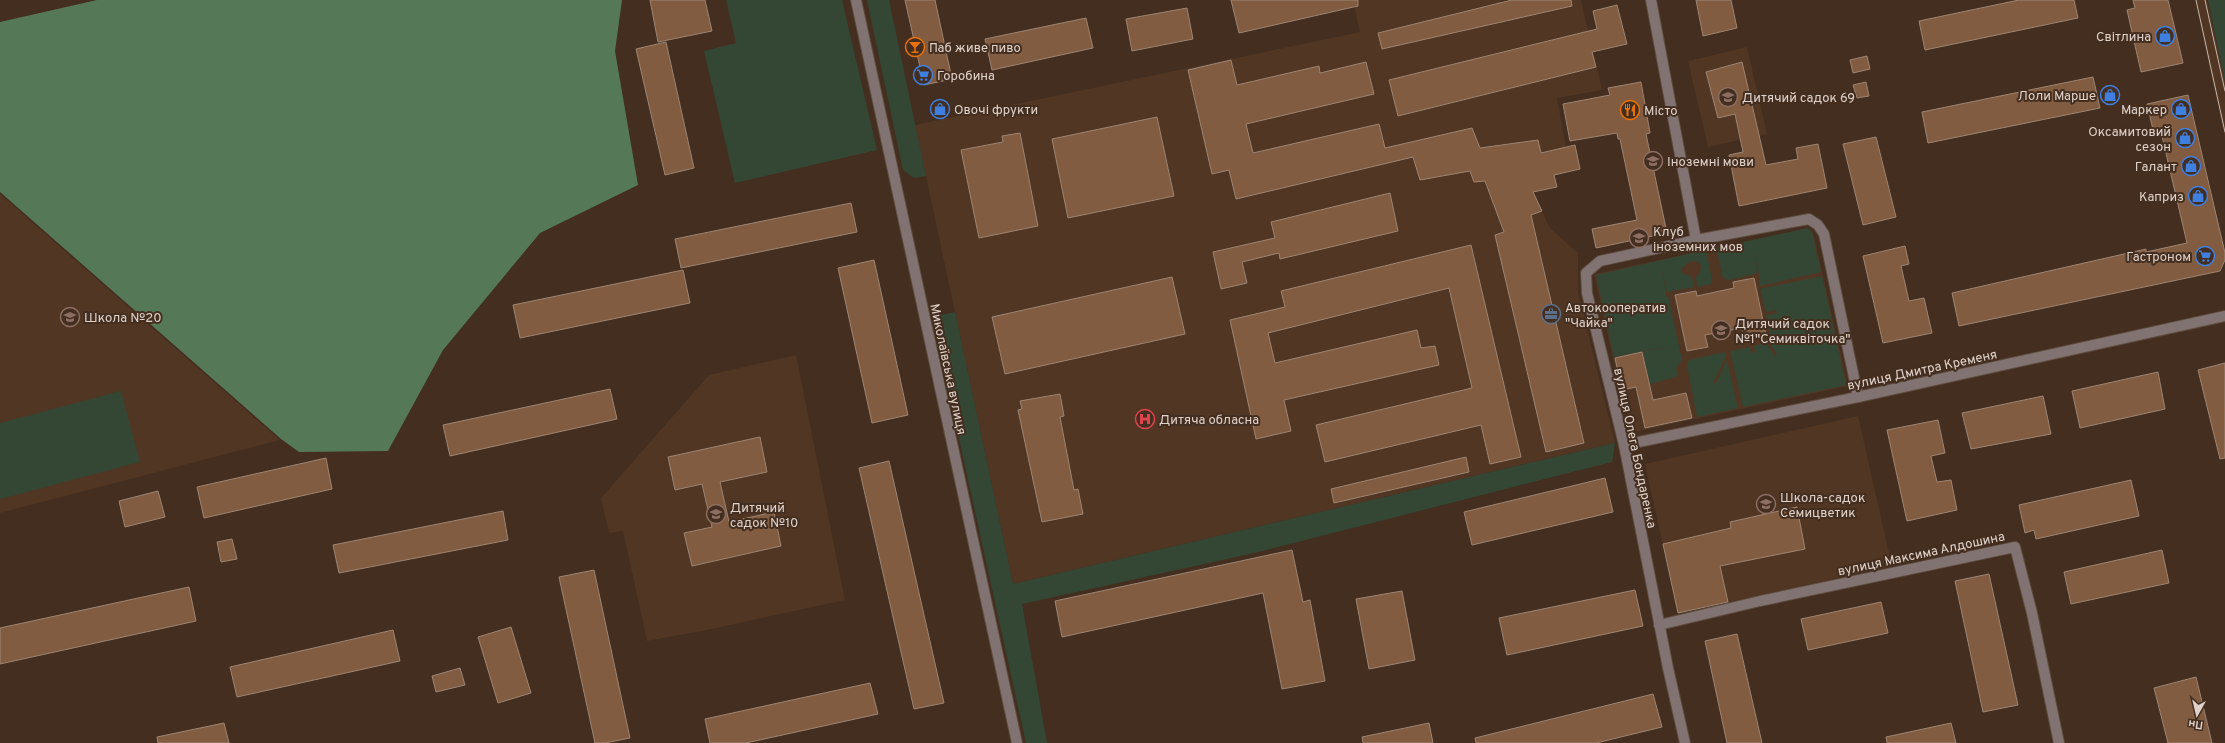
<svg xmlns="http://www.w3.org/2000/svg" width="2225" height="743" viewBox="0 0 2225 743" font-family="Overpass,sans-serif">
<rect width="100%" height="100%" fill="#432e20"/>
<g fill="#503623">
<path d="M 1353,0 L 1501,0 L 1502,2 L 1511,0 L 1581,0 L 1602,90 L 1557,98 L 1566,147 L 1525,157 L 1533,193 L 1550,228 L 1578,253 L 1578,291 L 1615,443 L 1013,584 L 915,125 L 1360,32 Z"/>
<path d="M 2195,0 L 2207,0 L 2225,81 L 2225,139 Z"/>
<path d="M 1747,47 L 1767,134 L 1708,147 L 1688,61 Z"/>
<path d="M 0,194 L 280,440 L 0,513 Z"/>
<path d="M 1808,228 L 1813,232 L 1848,386 L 1630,433 L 1594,274 Z"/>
<path d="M 796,355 L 845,600 L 707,630 L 647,641 L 623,531 L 609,533 L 601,498 L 709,375 Z"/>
<path d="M 1858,416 L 1892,566 L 1678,613 L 1645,464 Z"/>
</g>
<g fill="#344735">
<path d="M 726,0 L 842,0 L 877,150 L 735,183 L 704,51 L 736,43 Z"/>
<path d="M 867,0 L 889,0 L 926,176 L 914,178 L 903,170 Z"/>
<path d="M 2208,0 L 2225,0 L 2225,81 Z"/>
<path d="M 1808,228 L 1812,232 L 1821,272 L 1760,286 L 1760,278 L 1753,247 L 1758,273 L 1729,280 L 1723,278 L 1716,248 Z"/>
<path d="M 1706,250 L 1712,279 L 1711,284 L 1697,287 L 1696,277 L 1700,273 L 1701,265 L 1696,261 L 1691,261 L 1681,269 L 1682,273 L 1692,277 L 1694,287 L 1667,292 L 1660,263 L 1666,291 L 1665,297 L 1668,296 L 1682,360 L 1676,368 L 1678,376 L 1650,384 L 1643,352 L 1670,346 L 1614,357 L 1596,275 Z"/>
<path d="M 1822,276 L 1846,385 L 1743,407 L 1730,351 L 1750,347 L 1751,353 L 1755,352 L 1754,346 L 1766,343 L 1775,356 L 1777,354 L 1769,343 L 1772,342 L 1766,315 L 1777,313 L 1776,310 L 1766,312 L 1760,289 Z"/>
<path d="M 955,312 L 1013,584 L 1615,443 L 1612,462 L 1254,553 L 1022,604 L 1047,743 L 1026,743 L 934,325 L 937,316 Z"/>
<path d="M 1725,352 L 1726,356 L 1713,383 L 1716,383 L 1727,360 L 1738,408 L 1697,417 L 1687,365 L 1689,360 Z"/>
<path d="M 121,391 L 140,462 L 0,499 L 0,423 Z"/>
</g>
<path fill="#557856" d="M 97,0 L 622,0 L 615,51 L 638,185 L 540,233 L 443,350 L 388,451 L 299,452 L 281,439 L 0,192 L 0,22 Z"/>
<g fill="#825c40" stroke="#9d8574">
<path d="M 650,0 L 705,0 L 712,31 L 658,42 Z"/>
<path d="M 905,0 L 935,0 L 952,79 L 924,85 Z"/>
<path d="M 1231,0 L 1358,0 L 1358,6 L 1239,33 Z"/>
<path d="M 1512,0 L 1571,0 L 1572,6 L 1382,49 L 1378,33 Z"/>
<path d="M 1696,0 L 1731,0 L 1737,28 L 1703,36 Z"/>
<path d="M 2019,0 L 2074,0 L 2078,18 L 1925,50 L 1919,21 Z"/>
<path d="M 2133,0 L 2168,0 L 2183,63 L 2141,72 L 2127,10 L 2135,8 Z"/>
<path d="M 1617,5 L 1627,44 L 1592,52 L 1596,67 L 1398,116 L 1389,80 L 1597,29 L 1593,11 Z"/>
<path d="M 1187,8 L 1193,39 L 1132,51 L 1126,19 Z"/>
<path d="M 1086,18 L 1093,48 L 992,70 L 985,39 Z"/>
<path d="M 666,42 L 694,168 L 665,175 L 636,49 Z"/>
<path d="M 1867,56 L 1870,69 L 1853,73 L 1850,60 Z"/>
<path d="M 1231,60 L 1237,85 L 1319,66 L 1320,73 L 1366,62 L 1374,94 L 1246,124 L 1253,153 L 1379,124 L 1385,148 L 1472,128 L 1480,148 L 1538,140 L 1541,153 L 1575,145 L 1580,169 L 1554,175 L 1557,187 L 1533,192 L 1542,211 L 1531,215 L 1584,443 L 1546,452 L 1495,235 L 1504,232 L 1485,181 L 1474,182 L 1470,171 L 1420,180 L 1413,157 L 1236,199 L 1229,170 L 1212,174 L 1188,70 Z"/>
<path d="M 1742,62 L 1766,165 L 1798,159 L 1796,148 L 1818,144 L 1827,188 L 1739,206 L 1729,155 L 1743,152 L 1735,114 L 1718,118 L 1706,72 Z"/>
<path d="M 2093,77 L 2100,108 L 1928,143 L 1922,112 Z"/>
<path d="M 1641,82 L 1650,133 L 1646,134 L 1667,233 L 1596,248 L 1592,229 L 1637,220 L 1620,139 L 1618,139 L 1617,133 L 1570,141 L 1563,104 L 1610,95 L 1608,88 Z"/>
<path d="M 1866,82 L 1869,96 L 1857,98 L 1853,85 Z"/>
<path d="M 2188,95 L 2225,253 L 2225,260 L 2220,271 L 1959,326 L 1952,293 L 2146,249 L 2146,252 L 2187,243 L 2161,132 L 2154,134 L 2147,104 Z"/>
<path d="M 1157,117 L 1174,196 L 1068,218 L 1052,139 Z"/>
<path d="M 1020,133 L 1038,226 L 979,238 L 961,150 L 1003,142 L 1002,136 Z"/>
<path d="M 1876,137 L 1896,217 L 1863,225 L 1843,144 Z"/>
<path d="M 1390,193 L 1398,231 L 1280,259 L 1279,253 L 1242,262 L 1247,283 L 1221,289 L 1213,252 L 1275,238 L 1271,222 Z"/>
<path d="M 851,203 L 857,232 L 681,268 L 675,239 Z"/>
<path d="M 1471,245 L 1521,457 L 1490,464 L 1481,425 L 1325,462 L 1316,425 L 1472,388 L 1449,288 L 1268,333 L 1275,363 L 1417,330 L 1421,348 L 1435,346 L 1439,365 L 1284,400 L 1291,431 L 1256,439 L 1230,320 L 1285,307 L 1281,291 Z"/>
<path d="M 1905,246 L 1909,264 L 1901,266 L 1909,301 L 1924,298 L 1932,333 L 1883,343 L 1863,256 Z"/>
<path d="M 874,260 L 908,415 L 872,423 L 838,268 Z"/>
<path d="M 683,270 L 690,303 L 520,338 L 513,305 Z"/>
<path d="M 1172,277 L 1185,334 L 1005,374 L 992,317 Z"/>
<path d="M 1754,278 L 1766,335 L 1745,339 L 1742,328 L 1705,335 L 1708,347 L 1687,351 L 1675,295 L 1696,291 L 1697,296 L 1734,288 L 1733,282 Z"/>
<path d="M 1642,352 L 1653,400 L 1686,393 L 1692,418 L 1645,428 L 1636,387 L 1622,390 L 1615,358 Z"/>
<path d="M 2225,363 L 2225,458 L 2220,459 L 2198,370 Z"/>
<path d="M 2158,372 L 2165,409 L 2080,428 L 2072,391 Z"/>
<path d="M 610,389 L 617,419 L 450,456 L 443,425 Z"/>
<path d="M 1060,394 L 1064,416 L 1060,417 L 1074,490 L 1078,489 L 1083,514 L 1042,522 L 1018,410 L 1022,409 L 1020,401 Z"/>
<path d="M 2043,396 L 2051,434 L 1971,449 L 1962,413 Z"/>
<path d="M 1938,420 L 1945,453 L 1931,456 L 1937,482 L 1951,480 L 1957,510 L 1907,521 L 1887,430 Z"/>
<path d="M 760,437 L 767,472 L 720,482 L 729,522 L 774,512 L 781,546 L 692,566 L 684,533 L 712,527 L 702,484 L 675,490 L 668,457 Z"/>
<path d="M 1466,457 L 1469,472 L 1334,503 L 1331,489 Z"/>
<path d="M 326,458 L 332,489 L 204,518 L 197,487 Z"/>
<path d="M 889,461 L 944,703 L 914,709 L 859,468 Z"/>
<path d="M 1605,478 L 1613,512 L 1472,545 L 1464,512 Z"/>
<path d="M 2131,480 L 2139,516 L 2036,539 L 2034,530 L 2025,533 L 2019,505 Z"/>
<path d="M 158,491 L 165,517 L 125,527 L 119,501 Z"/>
<path d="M 1797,507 L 1805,549 L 1720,566 L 1728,602 L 1678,613 L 1663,544 L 1731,528 L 1730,522 Z"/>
<path d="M 503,511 L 508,540 L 339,573 L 333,545 Z"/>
<path d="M 232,539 L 237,559 L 221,562 L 217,542 Z"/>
<path d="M 1292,550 L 1303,602 L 1310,600 L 1325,681 L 1282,689 L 1263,593 L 1062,637 L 1055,601 Z"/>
<path d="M 2162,550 L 2169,583 L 2071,604 L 2064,572 Z"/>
<path d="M 594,570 L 630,738 L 605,743 L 595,743 L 559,577 Z"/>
<path d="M 1989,574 L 2018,705 L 1983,712 L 1955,581 Z"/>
<path d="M 189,587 L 196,621 L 0,664 L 0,628 Z"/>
<path d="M 1635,590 L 1643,626 L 1507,655 L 1499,618 Z"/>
<path d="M 1402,591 L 1415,660 L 1369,669 L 1356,599 Z"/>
<path d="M 1881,602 L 1888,633 L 1808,650 L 1801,619 Z"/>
<path d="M 511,627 L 531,693 L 498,703 L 478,637 Z"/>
<path d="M 393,630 L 400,661 L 237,697 L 230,667 Z"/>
<path d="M 1737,634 L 1762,743 L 1727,743 L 1705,641 Z"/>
<path d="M 460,668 L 465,685 L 436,692 L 432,676 Z"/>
<path d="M 2196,677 L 2212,743 L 2168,743 L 2154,688 Z"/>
<path d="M 870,683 L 878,714 L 746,743 L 710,743 L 705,719 Z"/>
<path d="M 1653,694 L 1662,727 L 1596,743 L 1476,743 L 1475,738 Z"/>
<path d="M 224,723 L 229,743 L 158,743 L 157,737 Z"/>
<path d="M 1429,723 L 1433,743 L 1363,743 L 1362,737 Z"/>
<path d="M 1951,723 L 1956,743 L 1887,743 L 1886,737 Z"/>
</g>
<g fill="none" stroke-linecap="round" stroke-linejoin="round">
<defs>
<g id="minor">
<path d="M 856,0 L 1017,743"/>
<path d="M 1651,0 L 1696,240"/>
<path d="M 1624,445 L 1858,397 L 2225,316"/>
<path d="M 1659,625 L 1760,601 L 2015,547 L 2032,613 L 2059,743"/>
<path d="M 1685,743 L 1668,668 L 1624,445 L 1587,293 L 1586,273 L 1600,261 L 1696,240 L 1809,219 L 1818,225 L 1824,234 L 1858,397"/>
</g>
</defs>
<use href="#minor" stroke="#5f4c3e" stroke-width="12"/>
<use href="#minor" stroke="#817372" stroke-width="10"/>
<g stroke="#c5b6ac" stroke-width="1">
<path d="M 2196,0 L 2225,132"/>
<path d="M 2205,0 L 2225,91"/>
</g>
</g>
<defs>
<symbol id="shop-ring" viewBox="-11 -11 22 22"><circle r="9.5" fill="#432e20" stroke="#3f7fe0" stroke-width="1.5"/><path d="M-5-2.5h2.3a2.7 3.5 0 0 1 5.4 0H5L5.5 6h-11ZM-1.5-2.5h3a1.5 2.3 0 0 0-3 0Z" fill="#3f7fe0"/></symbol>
<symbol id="bar-ring" viewBox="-11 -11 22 22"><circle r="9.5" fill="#432e20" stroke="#e8710a" stroke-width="1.5"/><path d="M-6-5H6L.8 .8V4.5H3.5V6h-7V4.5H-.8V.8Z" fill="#e8710a"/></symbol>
<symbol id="supermarket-ring" viewBox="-11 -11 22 22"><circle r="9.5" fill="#432e20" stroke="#3f7fe0" stroke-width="1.5"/><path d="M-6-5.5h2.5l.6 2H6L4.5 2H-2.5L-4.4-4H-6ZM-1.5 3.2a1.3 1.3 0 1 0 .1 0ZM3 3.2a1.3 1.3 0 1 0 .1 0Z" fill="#3f7fe0"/></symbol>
<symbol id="school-ring" viewBox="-11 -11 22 22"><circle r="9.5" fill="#432e20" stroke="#8d6e63" stroke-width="1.5"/><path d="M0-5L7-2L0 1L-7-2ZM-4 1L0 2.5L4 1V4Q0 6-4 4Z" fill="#8d6e63"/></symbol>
<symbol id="restaurant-ring" viewBox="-11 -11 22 22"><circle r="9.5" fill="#432e20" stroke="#e8710a" stroke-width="1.5"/><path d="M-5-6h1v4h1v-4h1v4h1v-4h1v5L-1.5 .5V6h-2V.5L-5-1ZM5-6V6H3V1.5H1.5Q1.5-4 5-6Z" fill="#e8710a"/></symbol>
<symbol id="office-ring" viewBox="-11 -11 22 22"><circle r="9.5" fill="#432e20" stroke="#5c6f8a" stroke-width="1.5"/><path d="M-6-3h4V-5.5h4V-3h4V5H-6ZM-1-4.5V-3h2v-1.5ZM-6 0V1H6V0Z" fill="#5c6f8a"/></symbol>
<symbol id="hospital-ring" viewBox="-11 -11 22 22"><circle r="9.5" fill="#432e20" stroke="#e0444e" stroke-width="1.5"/><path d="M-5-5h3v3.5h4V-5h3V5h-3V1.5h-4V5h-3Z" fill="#e0444e"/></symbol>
</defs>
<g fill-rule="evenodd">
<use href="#shop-ring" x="2154" y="25" width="22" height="22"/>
<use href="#bar-ring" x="904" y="36" width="22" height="22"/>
<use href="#supermarket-ring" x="912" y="64" width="22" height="22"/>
<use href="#shop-ring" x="2099" y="84" width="22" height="22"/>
<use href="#school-ring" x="1717" y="86" width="22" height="22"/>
<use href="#shop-ring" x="929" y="98" width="22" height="22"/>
<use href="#shop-ring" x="2170" y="98" width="22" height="22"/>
<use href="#restaurant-ring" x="1619" y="99" width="22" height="22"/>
<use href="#shop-ring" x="2174" y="127" width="22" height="22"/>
<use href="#school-ring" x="1642" y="150" width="22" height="22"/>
<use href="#shop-ring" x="2180" y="155" width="22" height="22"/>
<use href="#shop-ring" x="2187" y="185" width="22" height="22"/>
<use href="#school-ring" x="1628" y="227" width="22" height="22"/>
<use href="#supermarket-ring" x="2194" y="245" width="22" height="22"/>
<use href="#office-ring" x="1540" y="303" width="22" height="22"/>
<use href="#school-ring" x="59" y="306" width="22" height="22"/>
<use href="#school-ring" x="1710" y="319" width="22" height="22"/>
<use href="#hospital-ring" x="1134" y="408" width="22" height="22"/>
<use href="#school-ring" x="1755" y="493" width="22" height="22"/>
<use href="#school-ring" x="705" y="503" width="22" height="22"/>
</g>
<g text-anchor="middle" stroke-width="4" stroke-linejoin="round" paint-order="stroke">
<g font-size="13" fill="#e0d2c9" stroke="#432e20" text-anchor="start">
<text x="2151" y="41" text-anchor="end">Світлина</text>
<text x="929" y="52">Паб живе пиво</text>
<text x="937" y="80">Горобина</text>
<text x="2096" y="100" text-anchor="end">Лоли Марше</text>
<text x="1742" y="102">Дитячий садок 69</text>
<text x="954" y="114">Овочі фрукти</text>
<text x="2167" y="114" text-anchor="end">Маркер</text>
<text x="1644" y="115">Місто</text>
<text x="2171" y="136" text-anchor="end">Оксамитовий<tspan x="2171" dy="15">сезон</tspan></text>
<text x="1667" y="166">Іноземні мови</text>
<text x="2177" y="171" text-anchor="end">Галант</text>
<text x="2184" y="201" text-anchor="end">Каприз</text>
<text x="1653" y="236">Клуб<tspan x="1653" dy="15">іноземних мов</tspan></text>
<text x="2191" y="261" text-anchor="end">Гастроном</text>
<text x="1565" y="312">Автокооператив<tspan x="1565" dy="15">"Чайка"</tspan></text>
<text x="84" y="322">Школа №20</text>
<text x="1735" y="328">Дитячий садок<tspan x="1735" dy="15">№1"Семиквіточка"</tspan></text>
<text x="1159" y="424">Дитяча обласна</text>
<text x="1780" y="502">Школа-садок<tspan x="1780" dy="15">Семицветик</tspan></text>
<text x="730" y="512">Дитячий<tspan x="730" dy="15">садок №10</tspan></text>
</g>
<g font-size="13" fill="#e0d2c9" stroke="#432e20">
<text transform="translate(949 369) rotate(78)" y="5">Миколаївська вулиця</text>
<text transform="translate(1922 369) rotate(-12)" y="5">вулиця Дмитра Кременя</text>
<text transform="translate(1636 448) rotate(78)" y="5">вулиця Олега Бондаренка</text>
<text transform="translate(1921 553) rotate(-12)" y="5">вулиця Максима Алдошина</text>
</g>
</g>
<g transform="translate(2197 715) rotate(188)" stroke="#432e20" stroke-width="3" paint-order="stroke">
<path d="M0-3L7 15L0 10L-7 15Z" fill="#e0d2c9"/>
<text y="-6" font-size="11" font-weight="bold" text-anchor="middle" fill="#e0d2c9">Пн</text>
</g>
</svg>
